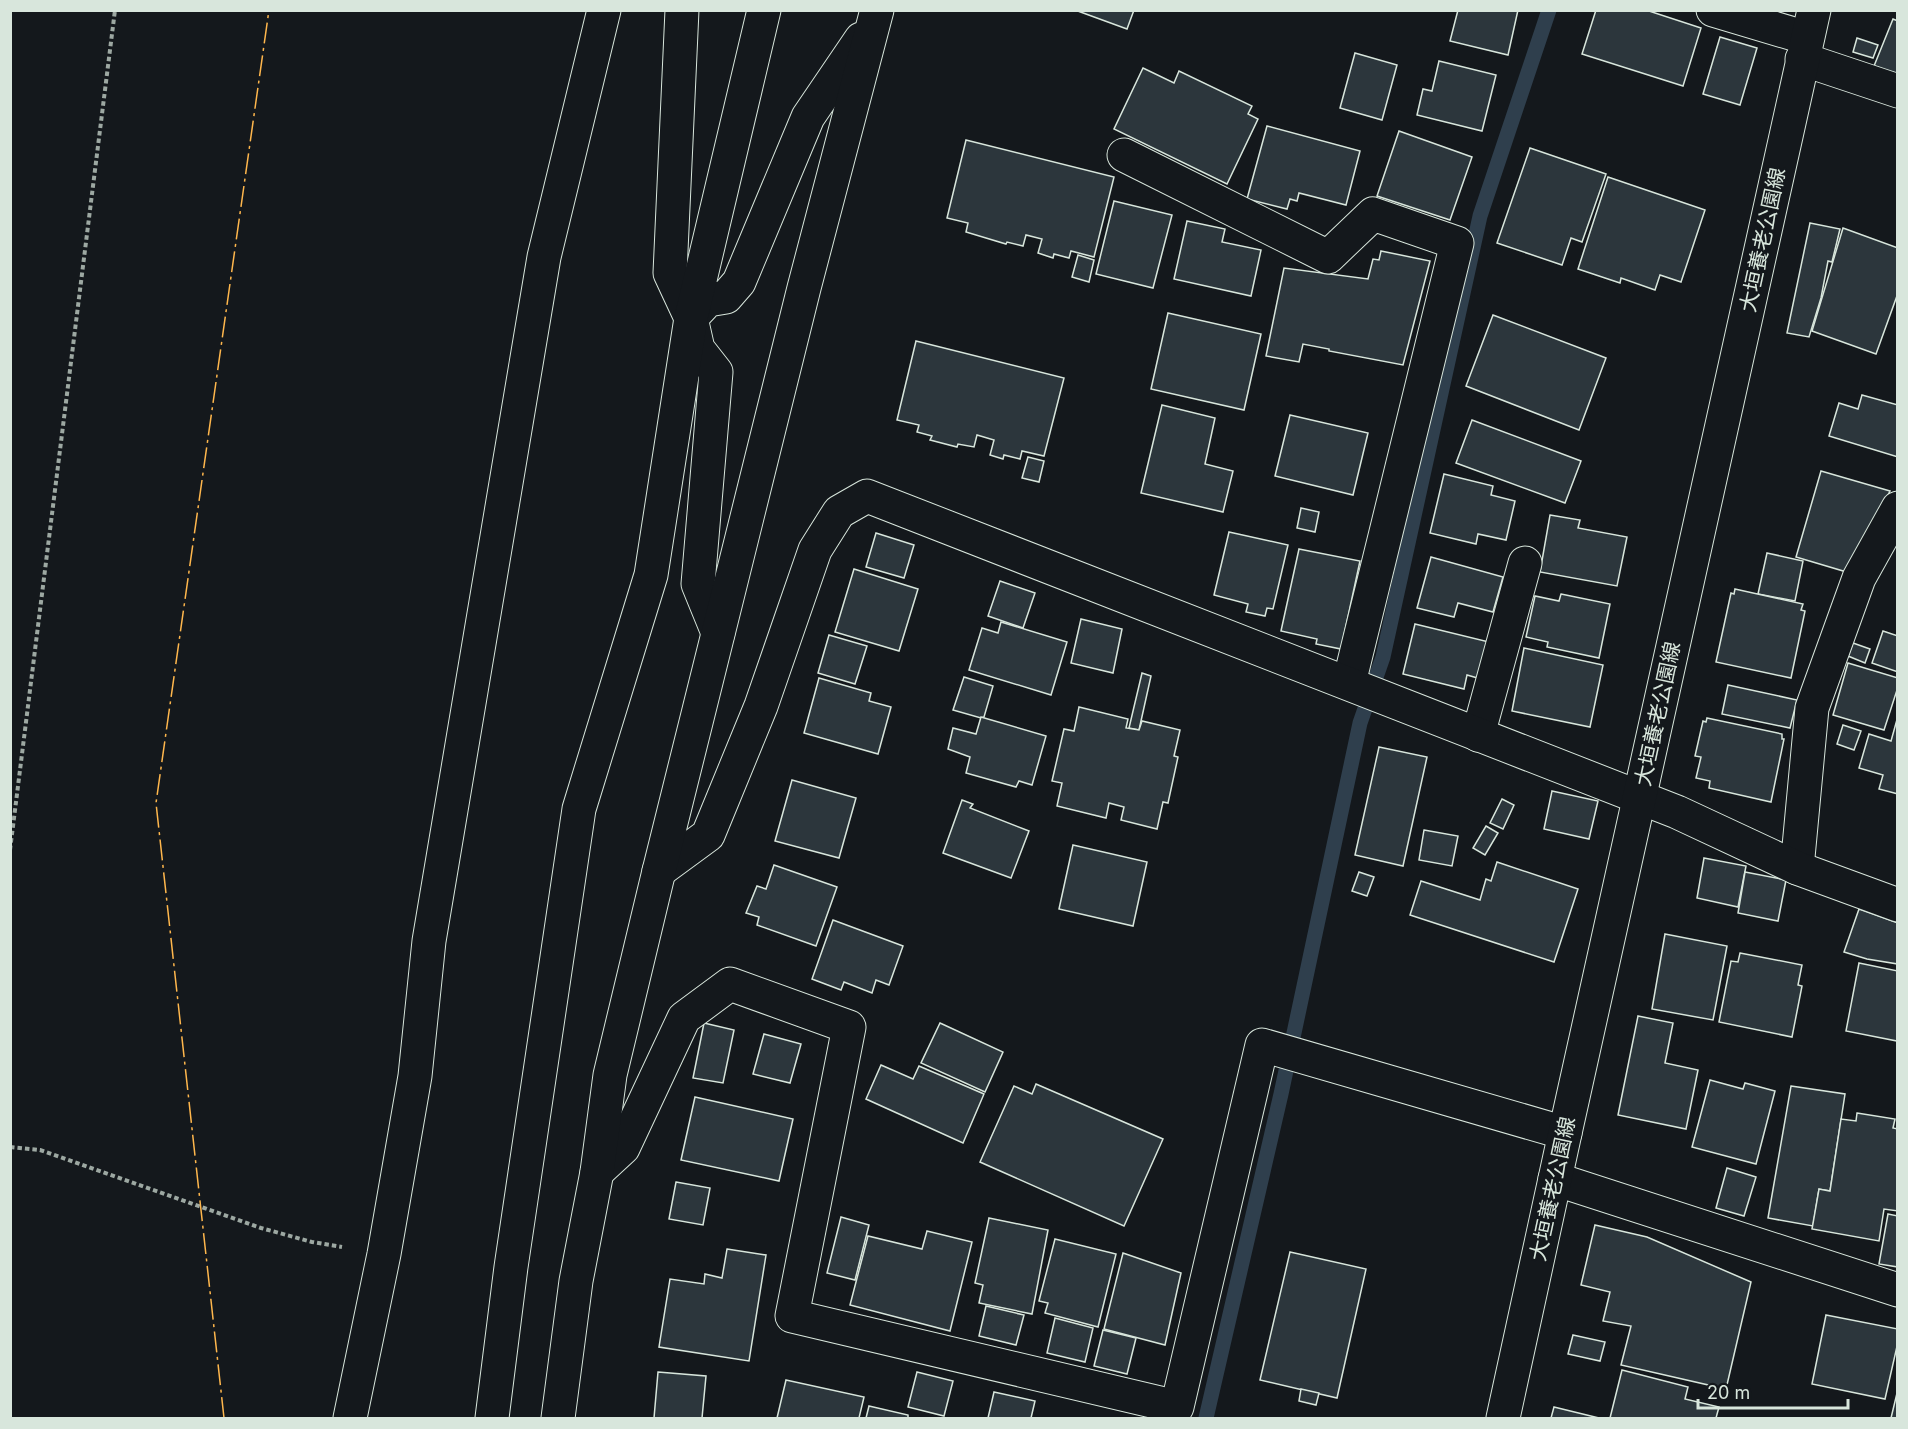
<svg xmlns="http://www.w3.org/2000/svg" width="1908" height="1429" viewBox="0 0 1908 1429" font-family="Inter,'Noto Sans JP',sans-serif">
<rect width="100%" height="100%" fill="#14181c"/>
<g fill="none" stroke-linecap="round" stroke-linejoin="round">
<path stroke="#2f3f4d" stroke-width="15" d="M 1206,1418 L 1281,1094 L 1360,723 L 1383,657 L 1480,216 L 1549,10"/>
</g>
<g fill="#2c363c" stroke="#d8e6dc" stroke-width="1.5">
<path d="M 1075,10 L 1134,10 L 1127,29 Z"/>
<path d="M 1458,10 L 1518,10 L 1508,55 L 1450,41 Z"/>
<path d="M 1596,10 L 1646,10 L 1701,28 L 1683,86 L 1582,54 Z"/>
<path d="M 1893,19 L 1898,21 L 1898,75 L 1874,66 Z"/>
<path d="M 1720,37 L 1757,48 L 1740,105 L 1703,94 Z"/>
<path d="M 1857,38 L 1878,45 L 1873,58 L 1853,52 Z"/>
<path d="M 1355,53 L 1397,65 L 1382,120 L 1340,108 Z"/>
<path d="M 1439,61 L 1496,75 L 1482,131 L 1417,115 L 1423,89 L 1432,91 Z"/>
<path d="M 1143,68 L 1174,83 L 1179,71 L 1252,106 L 1248,114 L 1258,119 L 1227,184 L 1114,129 Z"/>
<path d="M 1267,126 L 1360,151 L 1346,205 L 1299,193 L 1297,201 L 1290,199 L 1287,209 L 1247,199 Z"/>
<path d="M 1399,131 L 1472,157 L 1450,220 L 1377,196 Z"/>
<path d="M 966,140 L 1114,177 L 1094,257 L 1071,251 L 1069,258 L 1054,254 L 1053,258 L 1038,253 L 1042,239 L 1026,235 L 1023,246 L 1007,242 L 1006,244 L 966,232 L 968,223 L 947,218 Z"/>
<path d="M 1530,148 L 1606,174 L 1582,242 L 1571,238 L 1562,265 L 1497,243 Z"/>
<path d="M 1608,177 L 1705,210 L 1681,282 L 1660,275 L 1655,290 L 1621,278 L 1620,283 L 1578,269 Z"/>
<path d="M 1114,201 L 1172,215 L 1153,288 L 1096,274 Z"/>
<path d="M 1187,221 L 1225,229 L 1222,242 L 1261,250 L 1251,296 L 1174,279 Z"/>
<path d="M 1810,223 L 1840,229 L 1832,262 L 1828,261 L 1821,298 L 1809,337 L 1787,333 Z"/>
<path d="M 1843,228 L 1898,248 L 1898,293 L 1876,354 L 1812,331 Z"/>
<path d="M 1381,251 L 1430,261 L 1403,365 L 1329,351 L 1329,349 L 1303,344 L 1299,362 L 1266,356 L 1284,268 L 1368,279 L 1373,259 L 1379,260 Z"/>
<path d="M 1078,255 L 1094,260 L 1089,282 L 1072,277 Z"/>
<path d="M 1168,313 L 1261,334 L 1244,410 L 1151,389 Z"/>
<path d="M 1493,315 L 1606,358 L 1579,430 L 1466,386 Z"/>
<path d="M 916,341 L 1064,378 L 1044,456 L 1022,451 L 1020,459 L 1004,455 L 1003,459 L 990,455 L 994,440 L 977,435 L 974,447 L 958,444 L 957,447 L 930,440 L 932,436 L 917,432 L 919,425 L 897,420 Z"/>
<path d="M 1862,395 L 1898,405 L 1898,457 L 1829,436 L 1839,403 L 1858,409 Z"/>
<path d="M 1162,405 L 1215,418 L 1205,464 L 1233,471 L 1223,512 L 1141,493 Z"/>
<path d="M 1290,415 L 1368,433 L 1353,495 L 1275,476 Z"/>
<path d="M 1472,420 L 1581,461 L 1565,503 L 1456,463 Z"/>
<path d="M 1028,457 L 1044,461 L 1039,482 L 1022,478 Z"/>
<path d="M 1821,471 L 1890,491 L 1850,573 L 1796,557 Z"/>
<path d="M 1444,474 L 1493,486 L 1491,495 L 1515,501 L 1506,540 L 1478,534 L 1476,544 L 1430,533 Z"/>
<path d="M 1301,508 L 1319,512 L 1315,532 L 1297,528 Z"/>
<path d="M 1550,515 L 1580,520 L 1578,528 L 1627,537 L 1617,586 L 1540,572 Z"/>
<path d="M 1229,532 L 1288,545 L 1273,609 L 1267,608 L 1265,616 L 1246,612 L 1248,604 L 1214,595 Z"/>
<path d="M 876,533 L 914,545 L 904,578 L 866,567 Z"/>
<path d="M 1299,549 L 1360,561 L 1341,649 L 1316,644 L 1317,639 L 1281,631 Z"/>
<path d="M 1767,553 L 1803,561 L 1795,601 L 1758,594 Z"/>
<path d="M 1431,557 L 1503,577 L 1493,612 L 1458,603 L 1454,617 L 1417,608 Z"/>
<path d="M 854,569 L 918,589 L 899,651 L 835,632 Z"/>
<path d="M 1000,581 L 1035,593 L 1023,628 L 988,616 Z"/>
<path d="M 1735,589 L 1803,604 L 1801,610 L 1805,611 L 1791,678 L 1716,662 L 1731,593 L 1734,594 Z"/>
<path d="M 1561,594 L 1610,604 L 1599,658 L 1547,647 L 1548,642 L 1526,637 L 1535,596 L 1559,601 Z"/>
<path d="M 1081,619 L 1122,629 L 1113,673 L 1071,663 Z"/>
<path d="M 1001,622 L 1067,642 L 1051,695 L 969,670 L 982,628 L 998,633 Z"/>
<path d="M 1415,624 L 1489,642 L 1481,679 L 1467,675 L 1464,689 L 1403,674 Z"/>
<path d="M 1883,631 L 1898,636 L 1898,672 L 1872,663 Z"/>
<path d="M 829,635 L 867,646 L 855,684 L 818,673 Z"/>
<path d="M 1853,643 L 1870,649 L 1865,663 L 1848,656 Z"/>
<path d="M 1524,648 L 1603,665 L 1590,727 L 1512,711 Z"/>
<path d="M 1848,663 L 1898,678 L 1898,687 L 1884,730 L 1833,715 Z"/>
<path d="M 1142,673 L 1151,676 L 1139,730 L 1129,728 Z"/>
<path d="M 964,677 L 993,686 L 984,717 L 981,718 L 953,710 Z"/>
<path d="M 819,678 L 871,693 L 869,701 L 891,707 L 878,754 L 804,733 Z"/>
<path d="M 1728,685 L 1797,700 L 1790,728 L 1722,714 Z"/>
<path d="M 1079,707 L 1128,719 L 1126,728 L 1139,730 L 1142,721 L 1180,730 L 1174,756 L 1178,757 L 1168,803 L 1163,802 L 1157,829 L 1121,820 L 1124,807 L 1109,803 L 1106,818 L 1057,806 L 1062,783 L 1052,781 L 1064,729 L 1074,731 Z"/>
<path d="M 1898,716 L 1898,794 L 1879,789 L 1883,775 L 1859,768 L 1869,734 L 1891,741 Z"/>
<path d="M 981,717 L 1046,736 L 1032,785 L 1019,781 L 1016,787 L 966,773 L 970,757 L 948,749 L 953,728 L 976,734 Z"/>
<path d="M 1707,718 L 1782,734 L 1782,739 L 1784,739 L 1771,802 L 1709,788 L 1710,781 L 1696,778 L 1701,757 L 1695,756 L 1703,721 L 1706,722 Z"/>
<path d="M 1843,725 L 1861,731 L 1854,750 L 1837,744 Z"/>
<path d="M 1379,747 L 1427,757 L 1403,866 L 1355,855 Z"/>
<path d="M 792,780 L 856,798 L 839,858 L 775,841 Z"/>
<path d="M 1552,791 L 1598,801 L 1589,839 L 1544,829 Z"/>
<path d="M 1502,799 L 1514,805 L 1503,829 L 1490,823 Z"/>
<path d="M 962,800 L 973,804 L 970,808 L 1029,831 L 1011,878 L 943,853 Z"/>
<path d="M 1486,826 L 1498,833 L 1485,855 L 1473,848 Z"/>
<path d="M 1424,830 L 1458,836 L 1452,866 L 1419,860 Z"/>
<path d="M 1073,845 L 1147,862 L 1133,926 L 1059,909 Z"/>
<path d="M 1704,858 L 1746,866 L 1738,907 L 1697,898 Z"/>
<path d="M 1497,862 L 1578,889 L 1554,962 L 1410,915 L 1421,881 L 1480,900 L 1486,879 L 1491,881 Z"/>
<path d="M 774,865 L 837,887 L 816,946 L 757,925 L 759,917 L 746,913 L 757,886 L 766,889 Z"/>
<path d="M 1359,872 L 1374,877 L 1367,896 L 1352,891 Z"/>
<path d="M 1745,872 L 1786,880 L 1778,921 L 1738,913 Z"/>
<path d="M 1859,909 L 1898,923 L 1898,964 L 1867,959 L 1844,952 Z"/>
<path d="M 833,920 L 903,946 L 889,985 L 876,980 L 872,993 L 844,982 L 841,990 L 812,979 Z"/>
<path d="M 1665,934 L 1727,946 L 1713,1020 L 1652,1009 Z"/>
<path d="M 1740,953 L 1802,965 L 1798,985 L 1802,986 L 1792,1037 L 1719,1022 L 1731,961 L 1738,962 Z"/>
<path d="M 1859,963 L 1898,971 L 1897,1041 L 1846,1031 Z"/>
<path d="M 1638,1016 L 1673,1023 L 1665,1063 L 1698,1070 L 1686,1129 L 1618,1115 Z"/>
<path d="M 704,1023 L 734,1030 L 723,1083 L 693,1078 Z"/>
<path d="M 940,1023 L 1003,1052 L 985,1092 L 921,1063 Z"/>
<path d="M 764,1034 L 801,1044 L 790,1083 L 753,1074 Z"/>
<path d="M 881,1065 L 913,1079 L 919,1066 L 984,1094 L 963,1143 L 866,1099 Z"/>
<path d="M 1710,1080 L 1743,1089 L 1745,1083 L 1775,1091 L 1756,1164 L 1692,1147 Z"/>
<path d="M 1036,1084 L 1163,1139 L 1124,1226 L 980,1162 L 1014,1086 L 1032,1094 Z"/>
<path d="M 1791,1086 L 1845,1094 L 1830,1191 L 1819,1189 L 1813,1226 L 1768,1218 Z"/>
<path d="M 695,1097 L 793,1119 L 779,1181 L 681,1160 Z"/>
<path d="M 1857,1113 L 1895,1119 L 1893,1128 L 1898,1129 L 1898,1211 L 1884,1209 L 1879,1241 L 1812,1229 L 1819,1189 L 1830,1191 L 1841,1119 L 1856,1121 Z"/>
<path d="M 1727,1168 L 1756,1177 L 1744,1216 L 1716,1208 Z"/>
<path d="M 676,1182 L 710,1188 L 703,1225 L 669,1219 Z"/>
<path d="M 1888,1214 L 1898,1216 L 1898,1267 L 1879,1264 Z"/>
<path d="M 841,1217 L 869,1225 L 855,1280 L 827,1273 Z"/>
<path d="M 989,1218 L 1048,1230 L 1032,1314 L 979,1303 L 983,1285 L 975,1283 Z"/>
<path d="M 1595,1225 L 1647,1237 L 1751,1282 L 1726,1389 L 1621,1365 L 1631,1326 L 1603,1321 L 1610,1292 L 1581,1285 Z"/>
<path d="M 927,1231 L 972,1242 L 950,1331 L 850,1305 L 868,1236 L 922,1249 Z"/>
<path d="M 1055,1239 L 1116,1254 L 1098,1327 L 1045,1313 L 1048,1303 L 1039,1301 Z"/>
<path d="M 727,1249 L 766,1255 L 749,1361 L 659,1347 L 670,1279 L 704,1284 L 705,1274 L 722,1278 Z"/>
<path d="M 1290,1252 L 1366,1269 L 1337,1398 L 1260,1380 Z"/>
<path d="M 1123,1253 L 1181,1273 L 1165,1345 L 1104,1329 Z"/>
<path d="M 986,1306 L 1024,1315 L 1016,1345 L 979,1336 Z"/>
<path d="M 1826,1315 L 1898,1329 L 1898,1342 L 1885,1399 L 1812,1384 Z"/>
<path d="M 1055,1318 L 1093,1328 L 1085,1362 L 1047,1353 Z"/>
<path d="M 1103,1330 L 1136,1338 L 1127,1374 L 1094,1366 Z"/>
<path d="M 1573,1335 L 1605,1342 L 1600,1361 L 1568,1354 Z"/>
<path d="M 1622,1370 L 1688,1387 L 1685,1399 L 1719,1407 L 1716,1418 L 1610,1418 Z"/>
<path d="M 658,1372 L 706,1376 L 702,1418 L 654,1418 Z"/>
<path d="M 917,1372 L 953,1381 L 944,1416 L 908,1407 Z"/>
<path d="M 786,1380 L 864,1397 L 859,1418 L 777,1418 Z"/>
<path d="M 1301,1389 L 1319,1393 L 1316,1405 L 1299,1401 Z"/>
<path d="M 1898,1389 L 1898,1418 L 1891,1418 Z"/>
<path d="M 994,1392 L 1035,1401 L 1031,1418 L 988,1418 Z"/>
<path d="M 869,1406 L 908,1415 L 908,1418 L 866,1418 Z"/>
<path d="M 1554,1407 L 1599,1418 L 1551,1418 Z"/>
</g>
<g fill="none" stroke-linecap="round" stroke-linejoin="round">
<defs>
<g id="minor">
<path d="M 682,10 L 670,273 L 691,318"/>
<path d="M 1713,10 L 1807,38"/>
<path d="M 1802,59 L 1898,91"/>
<path d="M 1124,155 L 1328,257 L 1373,214 L 1457,243 L 1349,683"/>
<path d="M 718,633 L 698,584 L 716,372 L 698,349 L 691,318 L 708,300 L 726,297 L 739,282 L 808,117 L 861,39"/>
<path d="M 1478,735 L 1525,563"/>
<path d="M 1797,868 L 1812,708 L 1859,578 L 1898,508"/>
<path d="M 659,871 L 708,835 L 761,706 L 815,550 L 839,512 L 867,496 L 1677,812 L 1797,868 L 1898,905"/>
<path d="M 597,1172 L 623,1148 L 684,1018 L 730,984 L 849,1027 L 792,1316 L 1177,1407 L 1262,1045 L 1565,1133"/>
<path d="M 1555,1179 L 1898,1290"/>
<path d="M 350,1418 L 384,1254 L 415,1076 L 429,941 L 544,257 L 604,10"/>
<path d="M 492,1418 L 511,1267 L 579,809 L 651,575 L 691,318 L 764,10"/>
<path d="M 558,1418 L 576,1281 L 597,1172 L 610,1075 L 659,871 L 804,288 L 877,10"/>
</g>
<path id="primary" d="M 1503,1418 L 1565,1133 L 1814,10"/>
</defs>
<use href="#minor" stroke="#d8e6dc" stroke-width="35"/>
<use href="#primary" stroke="#d8e6dc" stroke-width="35"/>
<g stroke="#9da8a2" stroke-width="4" stroke-dasharray="4.5 3" stroke-linecap="butt">
<path d="M 10,850 L 115,10"/>
<path d="M 10,1147 L 40,1150 L 261,1228 L 312,1242 L 342,1247"/>
</g>
<use href="#minor" stroke="#14181c" stroke-width="33"/>
<use href="#primary" stroke="#14181c" stroke-width="33"/>
<path stroke="#ffb74d" stroke-width="1.5" stroke-dasharray="21 4.5 3 4.5" stroke-linecap="butt" d="M 224,1418 L 156,803 L 269,10"/>
</g>
<g text-anchor="middle" stroke-width="4.5" stroke-linejoin="round" paint-order="stroke">
<g font-size="21" fill="#d8e6dc" stroke="#14181c">
<text transform="translate(1763 240) rotate(-78)" y="7">大垣養老公園線</text>
<text transform="translate(1658 714) rotate(-78)" y="7">大垣養老公園線</text>
<text transform="translate(1553 1189) rotate(-78)" y="7">大垣養老公園線</text>
</g>
</g>
<rect width="1908" height="1429" fill="none" stroke="#d8e6dc" stroke-width="24"/>
<path d="M1698 1399v9h150v-9" fill="none" stroke="#d8e6dc" stroke-width="3"/>
<text x="1707" y="1399" font-size="18" fill="#d8e6dc" stroke="#14181c" stroke-width="4.5" paint-order="stroke">20 m</text>
</svg>
